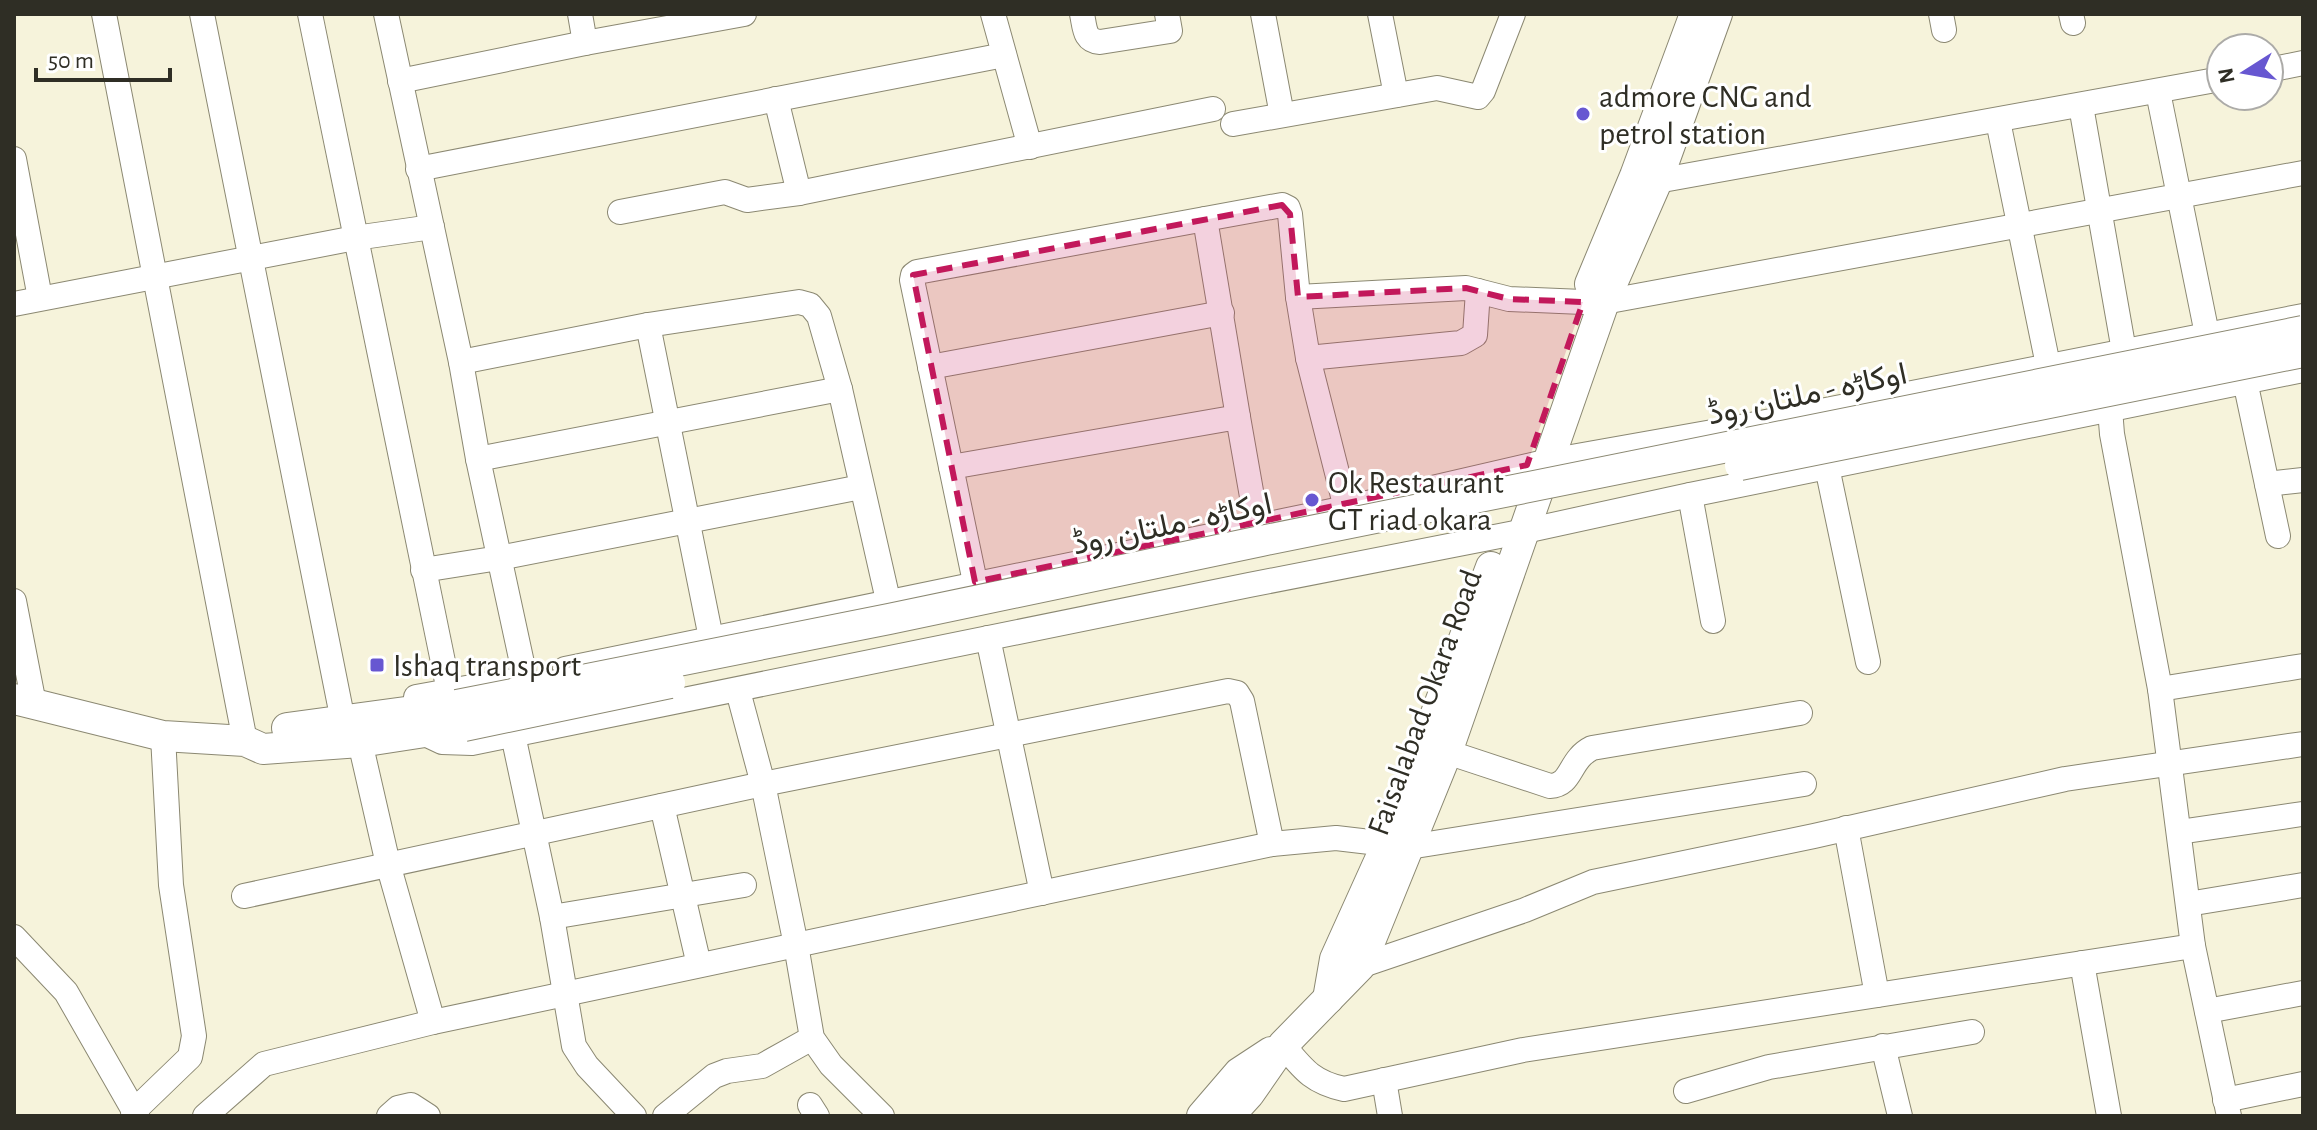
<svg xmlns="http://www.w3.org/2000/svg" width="2317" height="1130" viewBox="0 0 2317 1130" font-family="'Alegreya Sans',Vazirmatn,sans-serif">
<rect width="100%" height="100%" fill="#f6f3db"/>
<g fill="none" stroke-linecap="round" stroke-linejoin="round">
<defs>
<g id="minor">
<path d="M 104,14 L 245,741"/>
<path d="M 202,14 L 341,711"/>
<path d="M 310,14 L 449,691"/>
<path d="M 386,14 L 461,362 L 478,459 L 525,677"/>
<path d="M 580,14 L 585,43"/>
<path d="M 993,14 L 1030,147"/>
<path d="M 1082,14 C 1085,28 1084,41 1100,42 L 1170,31 L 1167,14"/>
<path d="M 1263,14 L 1282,115"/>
<path d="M 1380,14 L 1396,95"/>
<path d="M 1941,14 L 1944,30"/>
<path d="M 2071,14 L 2073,23"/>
<path d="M 2269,70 L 2303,63"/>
<path d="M 400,81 L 585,43 L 744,14"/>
<path d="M 2158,92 L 2207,334"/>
<path d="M 776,99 L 799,193"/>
<path d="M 2081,106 L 2124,351"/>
<path d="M 1998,121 L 2048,365"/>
<path d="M 1233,124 L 1437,88 L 1478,97 L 1483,91 L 1513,14"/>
<path d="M 14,159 L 40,298"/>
<path d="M 418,169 L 1004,55"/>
<path d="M 1657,181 L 2221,79"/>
<path d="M 620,212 L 725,192 L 747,200 L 799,193 L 1213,109"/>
<path d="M 1298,297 L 1466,288 L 1509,299 L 1583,302"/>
<path d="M 1604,302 L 2303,173"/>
<path d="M 14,304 L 355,238 L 432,227"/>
<path d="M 648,325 L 711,638"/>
<path d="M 1308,358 L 1461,343 L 1475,335 L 1478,291"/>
<path d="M 461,362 L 648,325 L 799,302 L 810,305 L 819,316 L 840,389 L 888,600"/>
<path d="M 930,367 L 1222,313"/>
<path d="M 2245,381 L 2278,536"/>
<path d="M 2110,409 L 2112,434 L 2160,689 L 2193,946 L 2229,1116"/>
<path d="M 1238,417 L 1205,219 L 1282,205 L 1288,208 L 1290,214 L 1298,297 L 1308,358 L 1346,508"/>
<path d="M 478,459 L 840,389"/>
<path d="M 951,467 L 1238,417 L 1257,525"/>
<path d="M 1827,467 L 1868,662"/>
<path d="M 2267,484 L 2303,480"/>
<path d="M 1690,495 L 1713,621"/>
<path d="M 423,570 L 499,558 L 861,487"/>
<path d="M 975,582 L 912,280 L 913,275 L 917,272 L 1205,219"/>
<path d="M 14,601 L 34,704"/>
<path d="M 988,638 L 1042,893"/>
<path d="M 565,669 L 1346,508 L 1549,461 L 1735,428 L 2303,316"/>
<path d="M 2160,689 L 2303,666"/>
<path d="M 738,691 L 763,784 L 796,945 L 812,1038 L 831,1065 L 882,1116"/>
<path d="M 416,697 L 505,681"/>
<path d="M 423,733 L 442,742 L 472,743 L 1249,585 L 1525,531 L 1690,495 L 2303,370"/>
<path d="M 513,735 L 552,917 L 574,1046 L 587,1066 L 634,1116"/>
<path d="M 360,742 L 388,864 L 433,1022"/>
<path d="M 1447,752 L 1550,786 C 1573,785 1568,760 1592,748 L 1800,713"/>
<path d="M 662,806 L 699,965"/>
<path d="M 1846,828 L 1877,995"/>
<path d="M 2179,832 L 2302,814"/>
<path d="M 1409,847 L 1804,784"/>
<path d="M 244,896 L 763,784 L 1228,691 L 1237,693 L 1242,701 L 1272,844"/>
<path d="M 2188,904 L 2303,885"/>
<path d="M 552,917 L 744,885"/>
<path d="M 14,937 L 66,992 L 137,1116"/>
<path d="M 2082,963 L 2109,1116"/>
<path d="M 1360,966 L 1525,910 L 1593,882 L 1814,836 L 2065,779 L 2303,744"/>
<path d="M 2207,1011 L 2303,993"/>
<path d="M 1283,1045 C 1303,1069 1312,1082 1344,1089 L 1523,1050 L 2193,946"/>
<path d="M 1883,1046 L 1900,1116"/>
<path d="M 1384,1080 L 1390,1116"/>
<path d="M 1686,1091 L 1769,1067 L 1972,1032"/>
<path d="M 2225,1100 L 2303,1084"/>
<path d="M 810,1105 L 817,1116"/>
<path d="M 133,1112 L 190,1057 L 194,1036 L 171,885 L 163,736"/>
<path d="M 205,1116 L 264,1064 L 433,1022 L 1272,844 L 1336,838 L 1387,844"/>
<path d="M 389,1116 L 398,1108 L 411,1105 L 428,1116"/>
<path d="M 665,1116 L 714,1076 L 727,1071 L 762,1066 L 812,1038"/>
</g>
<g id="major">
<path d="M 1590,284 L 1635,176 L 1695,14"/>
<path d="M 14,699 L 163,736 L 245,741 L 263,749 L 360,742 L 464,726"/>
<path d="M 287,728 L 457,705"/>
<path d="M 1328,999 L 1335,959 L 1387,844 L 1491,567"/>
<path d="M 1202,1116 L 1239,1073 L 1271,1052"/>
<path d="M 1229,1116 L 1249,1094 L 1283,1045 L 1360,966 L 1447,752 L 1604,302 L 1657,181 L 1717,14"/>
</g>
</defs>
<use href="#minor" stroke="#8b8872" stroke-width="26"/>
<use href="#major" stroke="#8b8872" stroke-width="32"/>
<use href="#minor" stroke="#fff" stroke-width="24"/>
<use href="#major" stroke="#fff" stroke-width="30"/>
<defs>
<g id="major-bridge">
<path d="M 1740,465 L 2303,352"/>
<path d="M 457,705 L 889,619 L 1261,541 L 2303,331"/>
<path d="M 464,726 L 670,683"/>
</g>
</defs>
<use href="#major-bridge" stroke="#8b8872" stroke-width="32" stroke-linecap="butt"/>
<use href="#major-bridge" stroke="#fff" stroke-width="30"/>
</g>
<path fill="#c2185b" fill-opacity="0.2" stroke="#c2185b" stroke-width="6" stroke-dasharray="16 10" stroke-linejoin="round" d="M 1282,205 L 1290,214 L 1298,297 L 1466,288 L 1509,299 L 1583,302 L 1527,465 L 975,582 L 913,275 Z"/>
<g fill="#6757d1" stroke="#fff" stroke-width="3">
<circle cx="1583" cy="114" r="8"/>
<circle cx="1312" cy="500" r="8"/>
<rect x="369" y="657" width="16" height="16" rx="4"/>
</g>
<g text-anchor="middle" stroke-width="6" stroke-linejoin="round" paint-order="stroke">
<g font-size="32" fill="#2f2e25" stroke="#fff" text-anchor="start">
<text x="1599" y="107">admore CNG and<tspan x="1599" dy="37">petrol station</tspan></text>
<text x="1328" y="493">Ok Restaurant<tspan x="1328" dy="37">GT riad okara</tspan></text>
<text x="393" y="676">Ishaq transport</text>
</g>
<g font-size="32" fill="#2f2e25" stroke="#fff">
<text transform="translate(1807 393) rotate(-12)" y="11">اوکاڑہ - ملتان روڈ</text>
<text transform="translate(1172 523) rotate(-12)" y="11">اوکاڑہ - ملتان روڈ</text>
<text transform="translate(1424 702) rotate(-70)" y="11">Faisalabad Okara Road</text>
</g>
</g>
<rect width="2317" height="1130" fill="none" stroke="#2f2e25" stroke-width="32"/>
<g transform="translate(2245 72) rotate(259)"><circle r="38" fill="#ffffff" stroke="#acaba8" stroke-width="2"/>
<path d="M0-6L14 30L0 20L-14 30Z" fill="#6757d1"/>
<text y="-12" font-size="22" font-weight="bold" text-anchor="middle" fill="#2f2e25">N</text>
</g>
<path d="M36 68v12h134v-12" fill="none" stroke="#2f2e25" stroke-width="4"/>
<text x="48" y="68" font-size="24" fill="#2f2e25" stroke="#ffffff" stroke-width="6" paint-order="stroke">50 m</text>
</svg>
